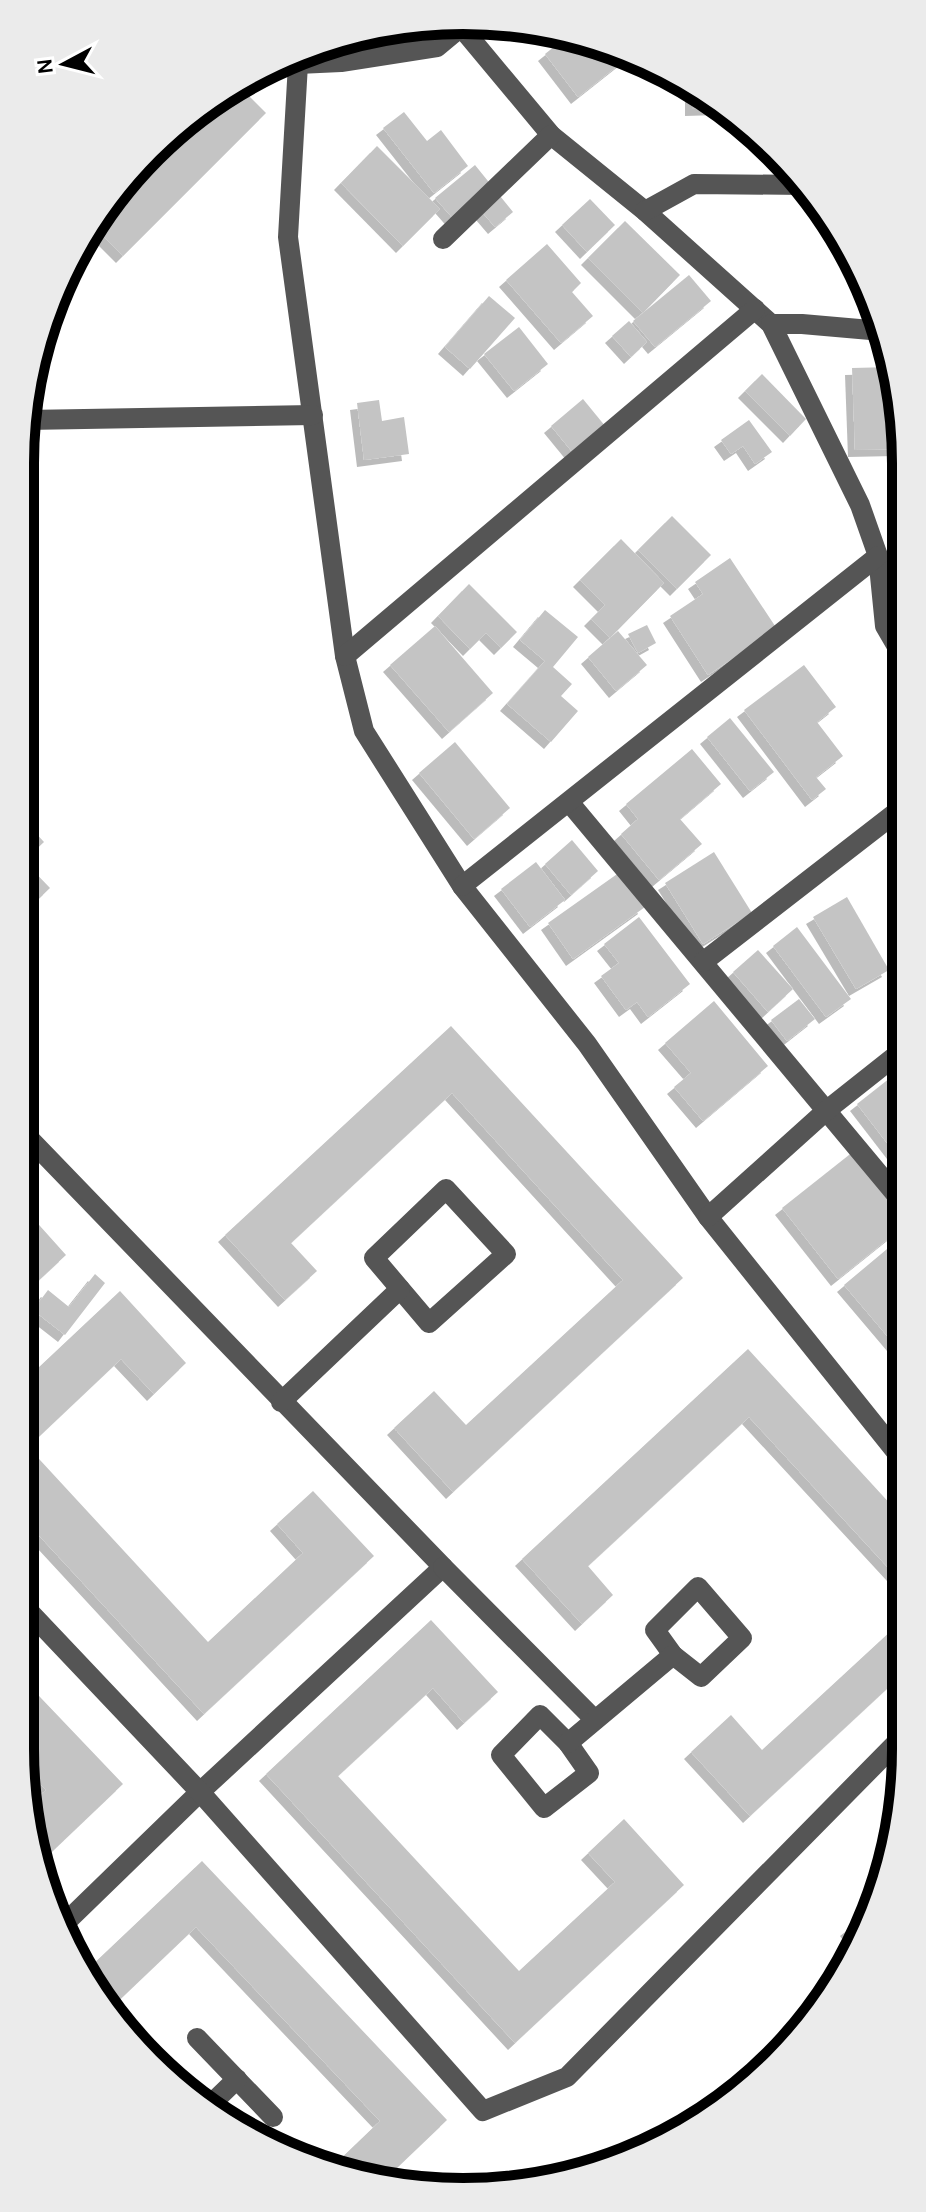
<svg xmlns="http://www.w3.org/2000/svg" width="926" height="2212" viewBox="0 0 926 2212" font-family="Karla,sans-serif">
<defs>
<filter id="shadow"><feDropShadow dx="-7" dy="7" stdDeviation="0" flood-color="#0004"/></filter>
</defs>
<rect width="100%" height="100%" fill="#fff"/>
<g fill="#c4c4c4" filter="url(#shadow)">
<path d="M 565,38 L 606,44 L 619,50 L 626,59 L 578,97 L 545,54 Z"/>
<path d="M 692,86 L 709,95 L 725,108 L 692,109 Z"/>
<path d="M 240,87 L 266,113 L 123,256 L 96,229 L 130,171 Z"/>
<path d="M 404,112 L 427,141 L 441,130 L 468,166 L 434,193 L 383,128 Z"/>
<path d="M 377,146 L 440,209 L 403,246 L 341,183 Z"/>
<path d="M 475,165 L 513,212 L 495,227 L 477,206 L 457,223 L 435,198 Z"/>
<path d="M 590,199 L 615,225 L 587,252 L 562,225 Z"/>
<path d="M 625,221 L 680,275 L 643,313 L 588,258 Z"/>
<path d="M 547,244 L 581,283 L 572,292 L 593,316 L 561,343 L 506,280 Z"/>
<path d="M 689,275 L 711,301 L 655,347 L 633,321 Z"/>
<path d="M 489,296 L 515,318 L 470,369 L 445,347 Z"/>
<path d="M 629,321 L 647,342 L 631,357 L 612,336 Z"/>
<path d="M 519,327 L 548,364 L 514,391 L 484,354 Z"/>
<path d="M 892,367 L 902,405 L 902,449 L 855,450 L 852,368 Z"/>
<path d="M 762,374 L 806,419 L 790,436 L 745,391 Z"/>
<path d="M 583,399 L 610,432 L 578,459 L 551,426 Z"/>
<path d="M 379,400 L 382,421 L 404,417 L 409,454 L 364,460 L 357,403 Z"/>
<path d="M 749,420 L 772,452 L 755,464 L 743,446 L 731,454 L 721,440 Z"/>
<path d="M 672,516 L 711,555 L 677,589 L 638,550 Z"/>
<path d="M 621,539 L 664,583 L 610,638 L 591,619 L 605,605 L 580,580 Z"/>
<path d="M 730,558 L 777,629 L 708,675 L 670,616 L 703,594 L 695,582 Z"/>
<path d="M 469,584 L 517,632 L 501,648 L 486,633 L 470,649 L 438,616 Z"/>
<path d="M 545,610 L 578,637 L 553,667 L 572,684 L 561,696 L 578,711 L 551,742 L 507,704 L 545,661 L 520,640 Z"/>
<path d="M 647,625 L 656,643 L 638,653 L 628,634 Z"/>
<path d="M 435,626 L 493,693 L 449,732 L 390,665 Z"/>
<path d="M 618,631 L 647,665 L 616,691 L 588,657 Z"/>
<path d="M 20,636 L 33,649 L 20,662 Z"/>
<path d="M 804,665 L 836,707 L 817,722 L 843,756 L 816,777 L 826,789 L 812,800 L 744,710 Z"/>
<path d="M 730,718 L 774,772 L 750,791 L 707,737 Z"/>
<path d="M 455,742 L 510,808 L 474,839 L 419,773 Z"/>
<path d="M 692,749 L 721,784 L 680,819 L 702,844 L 659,880 L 621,834 L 638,819 L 626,804 Z"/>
<path d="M 20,816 L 44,842 L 24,861 L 50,888 L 20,917 Z"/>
<path d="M 572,840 L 598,871 L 571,895 L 545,864 Z"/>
<path d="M 714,852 L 752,913 L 703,944 L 665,883 Z"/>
<path d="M 536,862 L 565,900 L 530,927 L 501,889 Z"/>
<path d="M 620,872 L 645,907 L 573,959 L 548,923 Z"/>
<path d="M 847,897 L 889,970 L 856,989 L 813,917 Z"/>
<path d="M 639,917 L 690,984 L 648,1017 L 637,1002 L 626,1010 L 601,976 L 619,963 L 604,944 Z"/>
<path d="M 797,927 L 851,999 L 826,1017 L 773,946 Z"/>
<path d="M 758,950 L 793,989 L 768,1012 L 733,972 Z"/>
<path d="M 799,999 L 815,1019 L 787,1041 L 771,1020 Z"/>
<path d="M 714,1001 L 768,1066 L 703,1121 L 674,1087 L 691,1073 L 665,1043 Z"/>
<path d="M 451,1026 L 683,1278 L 453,1492 L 394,1428 L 434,1391 L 466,1425 L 623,1280 L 452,1093 L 291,1243 L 317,1271 L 285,1300 L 225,1235 Z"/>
<path d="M 904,1067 L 904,1165 L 857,1104 Z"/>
<path d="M 854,1151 L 904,1215 L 904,1226 L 838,1279 L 782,1208 Z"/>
<path d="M 20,1191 L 30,1201 L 23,1207 L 66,1255 L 23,1295 L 20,1292 Z"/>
<path d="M 905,1234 L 905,1289 L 892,1299 L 905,1314 L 905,1335 L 894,1344 L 844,1285 Z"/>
<path d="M 95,1274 L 105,1283 L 65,1335 L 33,1310 L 48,1290 L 69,1307 Z"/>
<path d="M 120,1291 L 186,1363 L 154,1394 L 121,1359 L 28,1447 L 208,1642 L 303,1553 L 277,1524 L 313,1491 L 374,1556 L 204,1714 L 20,1515 L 20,1385 Z"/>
<path d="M 748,1349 L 905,1520 L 906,1587 L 749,1417 L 588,1566 L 613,1595 L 582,1624 L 522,1559 Z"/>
<path d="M 906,1617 L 906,1671 L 750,1816 L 691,1752 L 731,1715 L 762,1750 Z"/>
<path d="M 431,1620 L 498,1692 L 464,1723 L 433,1688 L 338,1776 L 519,1971 L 615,1882 L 588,1853 L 624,1819 L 684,1885 L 515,2043 L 266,1774 Z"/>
<path d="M 20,1676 L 123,1784 L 39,1864 L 29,1806 L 46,1790 L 23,1766 L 20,1749 Z"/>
<path d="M 202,1861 L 447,2120 L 380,2184 L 332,2167 L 380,2121 L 196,1927 L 111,2008 L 88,1969 Z"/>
<path d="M 872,1910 L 863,1925 L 855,1940 L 847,1929 Z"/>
</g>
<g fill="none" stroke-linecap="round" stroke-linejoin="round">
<g stroke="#555" stroke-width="20">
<path d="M 293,59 L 298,64 L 341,62 L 437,47 L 461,27 L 551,135 L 645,211 L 771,324 L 860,505 L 878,556 L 885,626 L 903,657"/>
<path d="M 298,64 L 288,237 L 345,656 L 364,731 L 462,886 L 587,1044 L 708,1217 L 905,1463"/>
<path d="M 645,211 L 694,184 L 805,185"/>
<path d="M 443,239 L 551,135"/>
<path d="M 771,324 L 802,324 L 882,331"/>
<path d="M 27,420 L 313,415"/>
<path d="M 345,656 L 755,309"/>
<path d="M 20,754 L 26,747"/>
<path d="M 569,802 L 904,1204"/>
<path d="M 462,886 L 878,556"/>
<path d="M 703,962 L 903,807"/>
<path d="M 20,1129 L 443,1567 L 200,1792 L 63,1925"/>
<path d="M 446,1189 L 506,1254 L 429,1323 L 374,1258 Z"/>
<path d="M 708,1217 L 827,1110 L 904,1049"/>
<path d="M 281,1402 L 400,1289"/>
<path d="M 443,1567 L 595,1720"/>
<path d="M 698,1587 L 742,1638 L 701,1677 L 673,1655 L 655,1630 Z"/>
<path d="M 20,1602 L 200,1792 L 483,2111 L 567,2077 L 906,1733"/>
<path d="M 540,1715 L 568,1743 L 589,1773 L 544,1808 L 501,1755 Z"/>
<path d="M 568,1743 L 673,1655"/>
<path d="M 197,2038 L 273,2117"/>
<path d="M 209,2106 L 237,2079"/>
</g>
</g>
<path d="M0 0H926V2212H0ZM463 34H463A429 429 0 0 1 892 463V1749A429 429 0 0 1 463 2178H463A429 429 0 0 1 34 1749V463A429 429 0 0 1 463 34Z" fill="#ebebeb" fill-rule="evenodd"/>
<path fill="none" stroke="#000" stroke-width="10" d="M463 34H463A429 429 0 0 1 892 463V1749A429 429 0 0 1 463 2178H463A429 429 0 0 1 34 1749V463A429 429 0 0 1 463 34Z"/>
<g transform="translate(64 64) rotate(263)" stroke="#ffffff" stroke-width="6" paint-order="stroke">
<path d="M0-6L14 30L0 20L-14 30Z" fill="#000000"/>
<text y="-12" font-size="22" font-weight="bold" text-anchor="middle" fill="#000000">N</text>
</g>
</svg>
